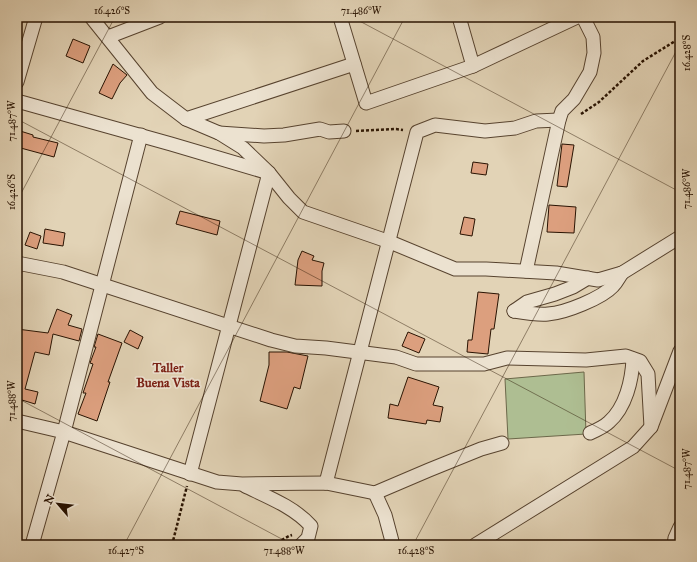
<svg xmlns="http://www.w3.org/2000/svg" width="697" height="562" viewBox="0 0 697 562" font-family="'IM FELL Great Primer',serif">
<rect width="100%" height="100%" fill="#e2d3b6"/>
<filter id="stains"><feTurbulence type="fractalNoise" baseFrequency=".005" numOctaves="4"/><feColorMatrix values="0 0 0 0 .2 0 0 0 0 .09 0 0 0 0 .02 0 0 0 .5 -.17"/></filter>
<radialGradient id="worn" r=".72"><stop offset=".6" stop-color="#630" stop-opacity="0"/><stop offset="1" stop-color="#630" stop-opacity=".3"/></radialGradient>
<path fill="#aebe92" stroke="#6c684a" d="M 584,372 L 586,434 L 508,439 L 505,379 Z"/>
<g fill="#dc9f7e" stroke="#291302">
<path d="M 73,39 L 90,46 L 83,63 L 66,56 Z"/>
<path d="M 113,64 L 127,75 L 120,83 L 112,99 L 99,93 Z"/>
<path d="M 17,130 L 33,135 L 33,137 L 58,143 L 54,157 L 17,147 Z"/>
<path d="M 562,144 L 574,145 L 567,187 L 557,186 Z"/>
<path d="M 473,162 L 488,164 L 486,175 L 471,173 Z"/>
<path d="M 549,205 L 576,207 L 574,233 L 547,232 Z"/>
<path d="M 180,211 L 220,221 L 217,235 L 176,224 Z"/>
<path d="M 464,217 L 475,219 L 472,236 L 460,234 Z"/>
<path d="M 45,229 L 65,233 L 63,246 L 43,243 Z"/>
<path d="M 30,232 L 41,236 L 37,249 L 25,245 Z"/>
<path d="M 302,251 L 314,256 L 312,260 L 324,263 L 322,271 L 322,286 L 295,285 L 298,260 Z"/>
<path d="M 478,292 L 499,294 L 494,329 L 491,329 L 488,354 L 467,352 L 468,340 L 472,340 Z"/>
<path d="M 57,309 L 72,315 L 68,325 L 82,329 L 79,341 L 53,334 L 49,355 L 35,352 L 25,389 L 38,392 L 35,404 L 22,400 L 21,405 L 17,404 L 17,329 L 48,333 Z"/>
<path d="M 130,330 L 143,337 L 138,349 L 124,342 Z"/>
<path d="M 408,332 L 425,339 L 419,353 L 402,346 Z"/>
<path d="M 98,334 L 122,343 L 108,382 L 110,382 L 97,421 L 78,414 L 86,393 L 83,393 L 93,364 L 90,363 L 96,347 L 94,347 Z"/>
<path d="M 269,352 L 287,352 L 308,356 L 300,389 L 294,387 L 287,409 L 260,401 L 269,365 Z"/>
<path d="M 408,377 L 439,387 L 433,405 L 443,407 L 440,422 L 427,420 L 426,424 L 388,418 L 390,404 L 398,406 Z"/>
</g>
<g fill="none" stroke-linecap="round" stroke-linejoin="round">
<defs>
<g id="minor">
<path d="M 91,17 L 152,93 L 186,119 L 219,133 L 243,148 L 269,173 L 289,198 L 303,212 L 390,242 L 455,269 L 486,269 L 556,273 L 598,280 L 622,273 L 680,237"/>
<path d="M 340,17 L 366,103 L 473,66 L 577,17"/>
<path d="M 459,17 L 473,66"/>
<path d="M 108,37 L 160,17"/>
<path d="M 17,82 L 36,17"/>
<path d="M 17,101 L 171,144 L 269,173 L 190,474"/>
<path d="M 186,119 L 354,64"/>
<path d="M 219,133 L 264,136 L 284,135 L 320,129 L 329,132 L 344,131"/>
<path d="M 17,263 L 63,272 L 271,340 L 295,346 L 326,348 L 396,357 L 416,364 L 484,364 L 507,358 L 586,360 L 626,356 L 640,361 L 648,374 L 651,427"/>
<path d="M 526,271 L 559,120 L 562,111 L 574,99 L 590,72 L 594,53 L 593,37 L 583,17"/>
<path d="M 514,311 C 526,313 537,315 548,314 C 565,313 602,298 613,286 C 617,282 619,277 622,273"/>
<path d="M 514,311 L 527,302 L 555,294 L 573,287 L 588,278"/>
<path d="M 17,421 L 64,432 L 217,482 L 242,484 L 326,483 L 375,493 L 429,470 L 481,449 L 502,443"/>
<path d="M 590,433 C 597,430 604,427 609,422 C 626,407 632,380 633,359"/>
<path d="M 326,483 L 417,132 L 435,125 L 485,131 L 515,128 L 536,121 L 559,120"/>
<path d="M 245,486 C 268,497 294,507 311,526 L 308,538 L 301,545"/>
<path d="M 375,493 L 385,515 L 393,545"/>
<path d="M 32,545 L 64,432 L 141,135"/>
<path d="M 475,545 L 633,447 L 651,427 L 680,351"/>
<path d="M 674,545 L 675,538 L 680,527"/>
</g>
</defs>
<use href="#minor" stroke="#57432f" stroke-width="15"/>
<g stroke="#291302" stroke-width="2.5" stroke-dasharray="3 2" stroke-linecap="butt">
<path d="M 581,114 L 599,102 L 643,61 L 680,38"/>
<path d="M 356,131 L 396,129 L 403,130"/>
<path d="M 172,545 L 187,486"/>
<path d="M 273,545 L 289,536 L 292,535"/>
</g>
<use href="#minor" stroke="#ece2d0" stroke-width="13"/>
</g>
<path fill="none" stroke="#291302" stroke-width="1" stroke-opacity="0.45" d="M 352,17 L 680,192M 17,119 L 680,471M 17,201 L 115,17M 17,398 L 293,545M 124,545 L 405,17M 413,545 L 680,44"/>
<g text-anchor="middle" stroke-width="3.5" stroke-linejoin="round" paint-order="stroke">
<g font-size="13" font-weight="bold" fill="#7a1f14" stroke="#ece2d0">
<text x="168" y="372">Taller<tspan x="168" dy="15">Buena Vista</tspan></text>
</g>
</g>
<rect width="697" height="562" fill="none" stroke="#e2d3b6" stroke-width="44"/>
<g transform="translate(58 504) rotate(298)" stroke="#ece2d0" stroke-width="3" paint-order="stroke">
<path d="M0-3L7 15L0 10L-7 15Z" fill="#291302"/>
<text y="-6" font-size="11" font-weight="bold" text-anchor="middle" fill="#291302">N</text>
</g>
<rect x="22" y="22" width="653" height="518" fill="none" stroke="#291302" stroke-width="1.5"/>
<g font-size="10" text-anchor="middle" fill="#291302">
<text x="112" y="14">16.426°S</text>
<text x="361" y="14">71.486°W</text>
<text transform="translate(686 53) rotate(-90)" y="4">16.428°S</text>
<text transform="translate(11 121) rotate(-90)" y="4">71.487°W</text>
<text transform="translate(686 189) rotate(-90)" y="4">71.486°W</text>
<text transform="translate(11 192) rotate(-90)" y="4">16.426°S</text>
<text transform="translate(11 401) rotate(-90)" y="4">71.488°W</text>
<text transform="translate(686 469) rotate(-90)" y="4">71.487°W</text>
<text x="126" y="554">16.427°S</text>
<text x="284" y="554">71.488°W</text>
<text x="416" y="554">16.428°S</text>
</g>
<rect width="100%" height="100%" filter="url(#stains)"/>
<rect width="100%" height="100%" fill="url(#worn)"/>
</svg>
